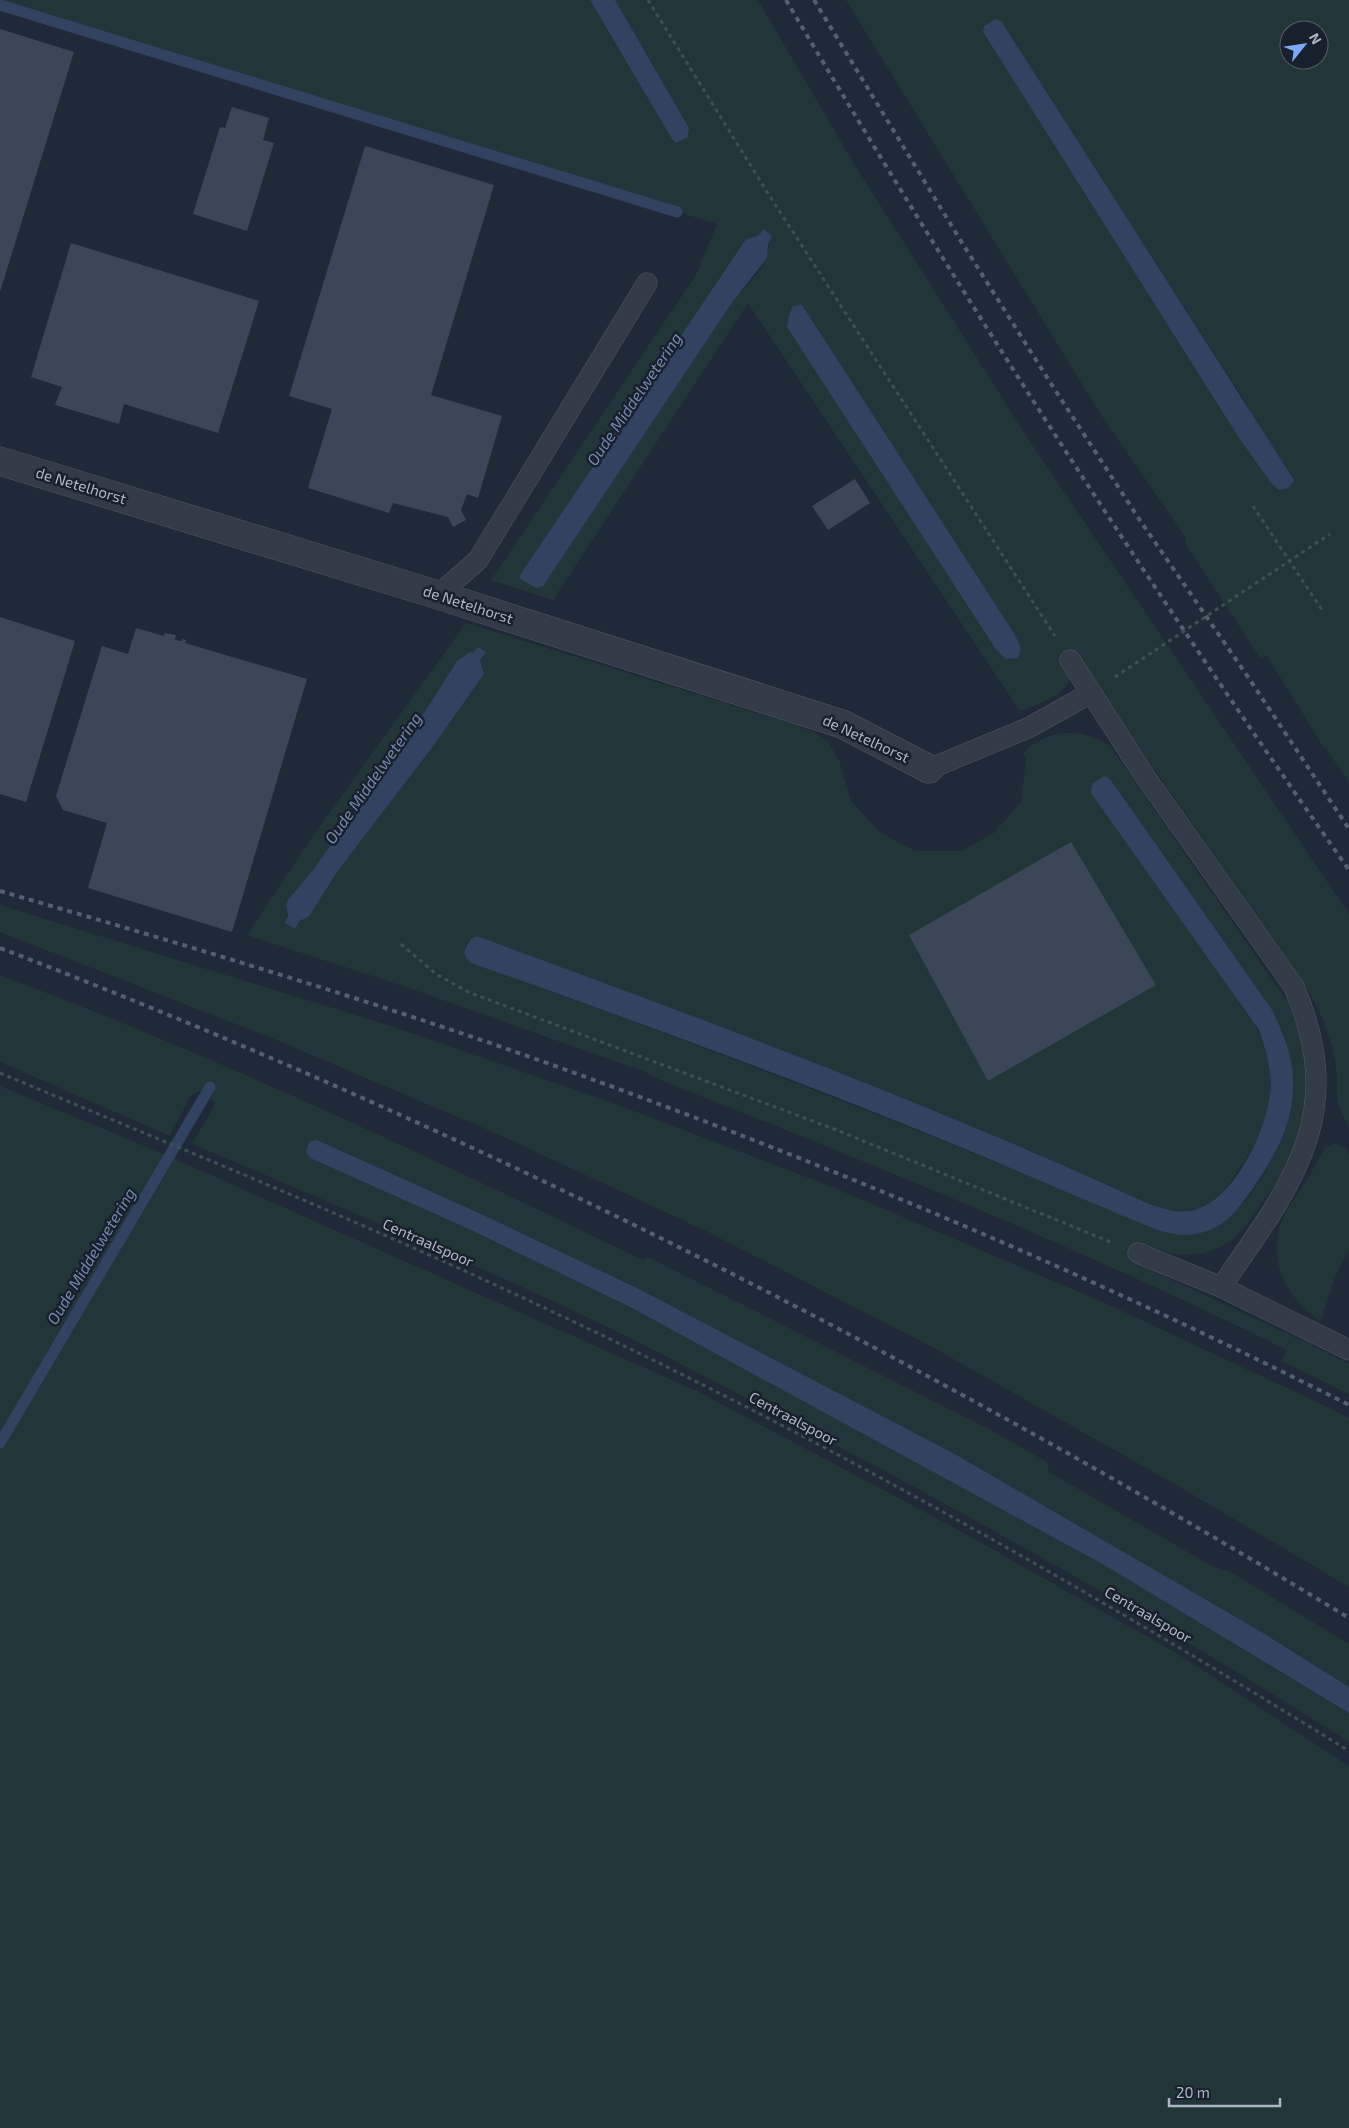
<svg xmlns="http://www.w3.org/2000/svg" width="1349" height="2128" viewBox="0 0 1349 2128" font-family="'Exo 2',sans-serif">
<rect width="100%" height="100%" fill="#202938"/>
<g fill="#223539" fill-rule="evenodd">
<path d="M 0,0 L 590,0 L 672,139 L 676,143 L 689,128 L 615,0 L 758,0 L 853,162 L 1027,437 L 1349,914 L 1349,1125 C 1331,1103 1340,1086 1335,1061 C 1330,1033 1320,1010 1305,985 L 1113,710 L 1061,665 L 1070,678 C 1068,694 1034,706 1020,711 L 748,303 L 553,600 L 491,580 L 696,275 L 717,224 L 0,3 ZM 764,230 L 772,236 C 768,244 769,252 766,259 C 758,275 742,290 731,304 L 536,588 L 520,579 L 520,575 L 746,239 L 758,236 ZM 790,312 L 1018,658 L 995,648 L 788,327 Z"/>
<path d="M 846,0 L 1349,0 L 1349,781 L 1321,743 L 1267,656 L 1260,658 L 1185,543 L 1186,538 L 1101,415 ZM 984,26 L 1133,228 L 1250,409 L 1239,438 L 983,32 ZM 1289,30 L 1319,30 L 1319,60 L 1289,60 Z"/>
<path d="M 466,623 L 796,725 L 816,733 L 829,743 L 839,760 L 851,801 L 881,833 L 915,851 L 961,851 L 995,832 L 1021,802 L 1026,759 L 1023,753 C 1050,728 1080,727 1110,746 L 1286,999 L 1299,1020 L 1313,1066 L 1295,1156 L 1245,1227 L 1233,1239 L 1219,1248 L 1204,1253 L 1188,1255 L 1173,1254 L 1143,1244 L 1136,1259 L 1138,1264 L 1310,1344 L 1349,1364 L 1349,1394 L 1282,1361 L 1287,1350 C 1083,1249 872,1164 660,1080 L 648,1073 L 415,990 L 247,935 L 310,840 ZM 473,653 L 480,660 L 484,674 L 434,745 L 337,872 L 310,915 L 300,920 L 295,928 L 285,923 L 288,916 L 286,907 L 288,900 L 313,870 L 422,716 L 457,661 ZM 1110,779 L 1283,1032 C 1290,1056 1295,1078 1292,1103 C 1288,1141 1247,1213 1212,1229 C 1195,1237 1177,1236 1160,1231 C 933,1133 704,1046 471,963 L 464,952 L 468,942 L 477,936 C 703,1019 930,1103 1149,1204 C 1184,1217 1209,1213 1231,1181 C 1256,1146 1276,1110 1270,1066 C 1264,1030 1242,1009 1224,980 C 1184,914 1148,846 1110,779 Z"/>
<path d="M 0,905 L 391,1026 L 613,1103 L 830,1186 L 1105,1303 L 1334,1410 L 1349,1418 L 1349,1587 L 1178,1486 L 932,1347 L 706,1231 L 493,1132 L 274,1039 L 0,932 Z"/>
<path d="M 0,975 C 219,1057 432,1158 643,1260 L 648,1257 L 989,1429 L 1047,1462 L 1049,1472 L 1214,1567 L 1229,1571 L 1349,1644 L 1349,1687 L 1260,1631 L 953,1453 L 639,1289 L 479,1213 L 317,1140 L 310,1158 L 471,1230 L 630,1307 L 1104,1565 L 1349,1713 L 1349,1742 C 1170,1628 986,1524 798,1425 C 724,1387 651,1347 576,1312 C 449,1253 320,1198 192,1144 L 214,1107 L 214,1102 L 210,1099 L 215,1090 L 205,1084 L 202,1090 L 191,1095 L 170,1136 L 0,1062 Z"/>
<path d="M 0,1086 L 157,1151 L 699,1392 L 955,1528 L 1178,1654 L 1349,1766 L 1349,2128 L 0,2128 Z"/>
<path d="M 1336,1143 L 1344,1148 L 1349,1154 L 1349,1252 C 1332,1274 1331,1297 1320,1321 C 1285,1297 1264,1256 1285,1214 C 1291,1201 1301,1190 1308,1178 C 1316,1166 1321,1146 1336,1143 Z"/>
</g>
<g fill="#324361">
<path d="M 590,0 L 615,0 L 689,128 L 688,137 L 676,143 L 672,139 Z"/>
<path d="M 996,19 L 1001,21 L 1294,480 C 1291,487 1287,489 1279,490 L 1272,484 L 1239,438 L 983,32 L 984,26 Z"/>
<path d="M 764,229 L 772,236 L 768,245 L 767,258 L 731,304 L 543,586 L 536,588 L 520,579 L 520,575 L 746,239 L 758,236 Z"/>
<path d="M 802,305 L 1015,635 L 1021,648 L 1018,658 L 1005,659 L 995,648 L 787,327 L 790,312 L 793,306 Z"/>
<path d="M 478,647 L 486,652 L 480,660 L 484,674 L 434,745 L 337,872 L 310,915 L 305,919 L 300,920 L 295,929 L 285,923 L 288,916 L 286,904 L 288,900 L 313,870 L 422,716 L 457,661 L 470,652 L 473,653 Z"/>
<path d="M 1104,776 L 1110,779 L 1272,1010 C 1283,1032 1292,1054 1293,1079 C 1295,1121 1277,1153 1254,1187 C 1242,1203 1231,1221 1212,1229 C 1195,1237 1177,1236 1160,1231 C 1076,1197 994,1160 909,1126 C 765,1068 618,1015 471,963 L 466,958 L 464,952 C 467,945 469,939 477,936 C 703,1019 930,1103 1149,1204 C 1165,1209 1178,1214 1194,1210 C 1236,1200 1271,1122 1271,1082 C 1270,1064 1265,1047 1259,1030 L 1091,793 L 1092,784 Z"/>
<path d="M 317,1140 L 479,1213 L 639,1289 L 953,1453 L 1260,1631 L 1349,1687 L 1349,1713 L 1104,1565 L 630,1307 L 471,1230 L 310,1158 L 306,1152 L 309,1142 Z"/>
</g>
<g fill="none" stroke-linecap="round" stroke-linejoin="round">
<g stroke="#324361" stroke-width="11">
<path d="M 0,5 L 677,212"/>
<path d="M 0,1443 L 210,1087"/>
</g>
</g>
<g fill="#3b4759">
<path d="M 0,29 L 74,52 L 0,292 Z"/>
<path d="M 232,107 L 269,118 L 263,140 L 274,143 L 247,231 L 193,214 L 220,127 L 225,128 Z"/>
<path d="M 365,146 L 494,185 L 431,395 L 502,416 L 478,498 L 467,494 L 461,510 L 466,520 L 453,527 L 448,517 L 393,503 L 389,513 L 308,488 L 332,409 L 289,396 Z"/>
<path d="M 71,243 L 259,301 L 218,433 L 124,404 L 119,424 L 55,405 L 62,387 L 31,377 Z"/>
<path d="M 855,479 L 870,503 L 828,530 L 812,506 Z"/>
<path d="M 0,617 L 75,641 L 26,802 L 0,794 Z"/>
<path d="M 136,628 L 164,636 L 165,633 L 176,635 L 175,640 L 182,641 L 182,639 L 186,640 L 185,643 L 307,679 L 232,932 L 88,888 L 107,823 L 63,810 L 56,796 L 102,646 L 128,654 Z"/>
<path d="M 1071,842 L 1156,985 L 988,1081 L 909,935 Z"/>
</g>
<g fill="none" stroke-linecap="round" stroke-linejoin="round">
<defs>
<g id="lane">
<path d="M 438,595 L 478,560 L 647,283"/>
<path d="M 1070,660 L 1144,775 L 1294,987 C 1349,1115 1292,1184 1221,1287"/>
<path d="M 929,769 L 1028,728 L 1091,693"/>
<path d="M 1138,1253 L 1221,1287 L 1349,1350"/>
</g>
<path id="street" d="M 0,461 L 438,595 L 842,724 L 929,769"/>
</defs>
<use href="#lane" stroke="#515866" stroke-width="21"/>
<use href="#street" stroke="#515866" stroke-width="29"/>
<g stroke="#3c5154" stroke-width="3" stroke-dasharray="4 4" stroke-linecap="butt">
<path d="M 648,0 L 769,195 L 1055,636"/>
<path d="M 1253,506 L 1322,610"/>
<path d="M 1115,677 L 1330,534"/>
<path d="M 401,944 L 436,974 L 468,992 L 834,1129 L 1113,1243"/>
<path d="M 0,1073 C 184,1150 370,1225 551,1311 C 826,1440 1091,1591 1349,1751"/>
</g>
<use href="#lane" stroke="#333b49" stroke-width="20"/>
<use href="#street" stroke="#333b49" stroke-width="28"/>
<g stroke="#555f70" stroke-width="4" stroke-dasharray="5 5" stroke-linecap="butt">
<path d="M 786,0 C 962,297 1150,588 1349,870"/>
<path d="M 814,0 L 959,238 L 1048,379 L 1139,519 L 1248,677 L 1349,829"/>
<path d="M 0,891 C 165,939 330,988 493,1044 C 785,1146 1073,1265 1349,1405"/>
<path d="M 0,948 C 470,1128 920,1357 1349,1618"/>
</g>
</g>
<g text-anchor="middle" stroke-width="5" stroke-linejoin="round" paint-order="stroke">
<g font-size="15" fill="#aeb5c5" stroke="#19202d">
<text transform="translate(81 486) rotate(17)" y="5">de Netelhorst</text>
<text transform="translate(468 605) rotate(18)" y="5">de Netelhorst</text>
<text transform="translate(866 739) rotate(25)" y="5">de Netelhorst</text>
<text transform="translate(428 1243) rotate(24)" y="5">Centraalspoor</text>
<text transform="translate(793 1419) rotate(28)" y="5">Centraalspoor</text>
<text transform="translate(1148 1615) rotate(30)" y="5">Centraalspoor</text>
</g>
<g font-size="16" font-style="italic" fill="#748aaf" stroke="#19202d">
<text transform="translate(634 399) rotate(-56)" y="6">Oude Middelwetering</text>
<text transform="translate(373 778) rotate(-55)" y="6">Oude Middelwetering</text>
<text transform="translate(91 1256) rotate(-59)" y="6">Oude Middelwetering</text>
</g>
</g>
<g transform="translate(1304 45) rotate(60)"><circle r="24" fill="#19202d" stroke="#555c6a"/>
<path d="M0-4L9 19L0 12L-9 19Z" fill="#7da7fb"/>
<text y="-8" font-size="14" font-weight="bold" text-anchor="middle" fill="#aeb5c5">N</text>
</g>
<path d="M1169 2098v8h111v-8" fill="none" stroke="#aeb5c5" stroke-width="2.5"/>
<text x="1176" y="2098" font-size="15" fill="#aeb5c5" stroke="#19202d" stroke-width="4" paint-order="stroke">20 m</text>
</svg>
